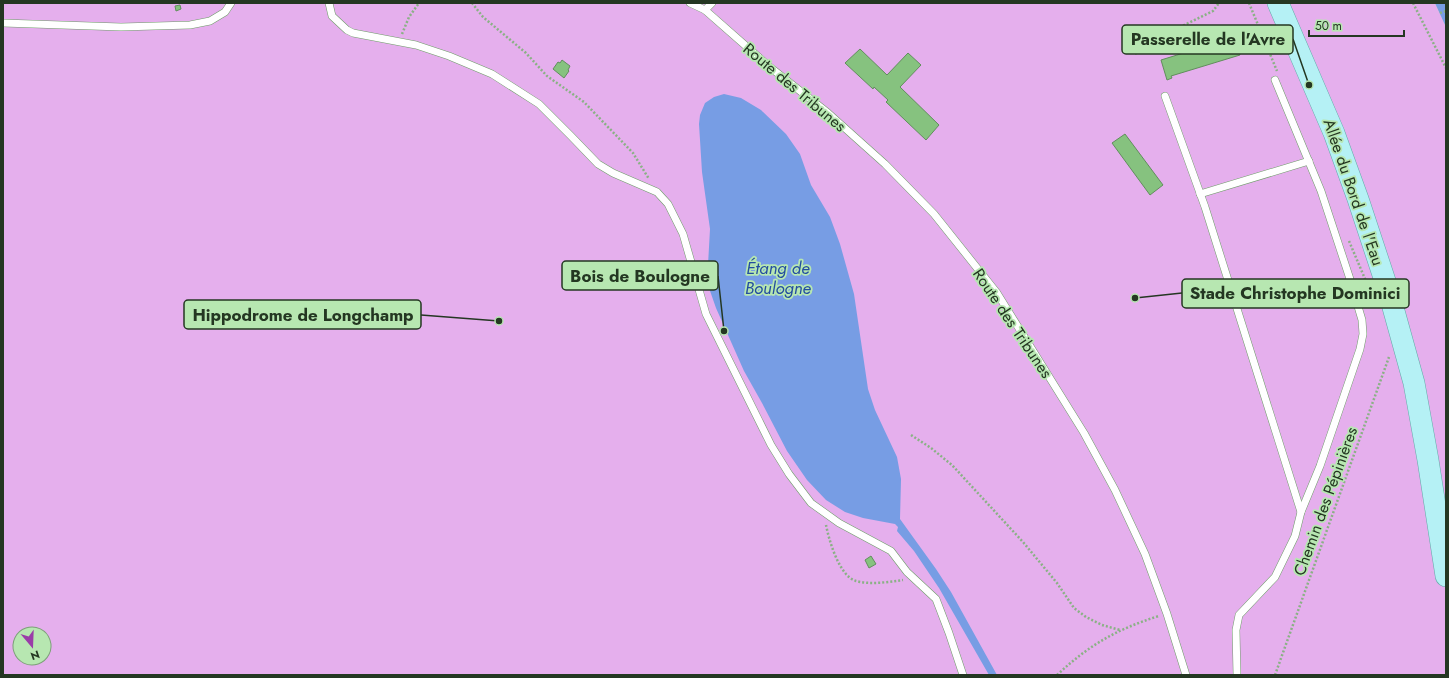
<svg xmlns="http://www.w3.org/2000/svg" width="1449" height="678" viewBox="0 0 1449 678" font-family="Jost,sans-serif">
<rect width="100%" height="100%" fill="#b7e7b1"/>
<path fill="#e5afed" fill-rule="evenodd" d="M 3,3 L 1435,3 L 1446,27 L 1446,675 L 3,675 ZM 20,634 L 44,634 L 44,658 L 20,658 Z"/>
<g fill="#779de4">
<path d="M 1435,3 L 1446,3 L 1446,27 Z"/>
<path d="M 724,94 L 741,98 L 761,110 L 786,134 L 800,154 L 811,185 L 830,217 L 840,244 L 854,294 L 868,389 L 875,410 L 897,457 L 901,479 L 900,519 L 936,569 L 951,592 L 997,675 L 989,675 L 939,588 L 914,551 L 897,531 L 898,527 L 895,524 L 863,518 L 845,512 L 826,500 L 807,480 L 787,451 L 762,403 L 744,371 L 716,308 L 709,288 L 708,265 L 710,229 L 702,172 L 699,124 L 700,115 L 705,103 L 714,97 Z"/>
</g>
<g fill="#86c27f" stroke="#618e5d">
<path d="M 180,5 L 181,9 L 176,11 L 175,6 Z"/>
<path d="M 1235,37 L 1240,55 L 1171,76 L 1172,78 L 1167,80 L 1161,60 Z"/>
<path d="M 860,49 L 887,75 L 908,53 L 921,65 L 900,87 L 939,125 L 926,140 L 886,102 L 888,100 L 874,87 L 873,89 L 845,63 Z"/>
<path d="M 562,60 L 570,66 L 568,70 L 569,71 L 564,78 L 553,69 L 558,62 L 560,63 Z"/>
<path d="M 1125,134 L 1163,185 L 1150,195 L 1112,143 Z"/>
<path d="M 871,556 L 876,564 L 869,568 L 865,560 Z"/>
</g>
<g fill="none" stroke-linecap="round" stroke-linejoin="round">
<defs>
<g id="service">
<path d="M 329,3 L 332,16 L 347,30 L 353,33 L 416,45 L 449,56 L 492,74 L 539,104 L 571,136 L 598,164 L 613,173 L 657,192 L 668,204 L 683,234 L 706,314 L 771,445 L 789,474 L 811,503 L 839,523 L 891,551 L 907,572 L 936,599 L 949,633 L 963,675"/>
<path d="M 690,3 L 705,10 L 771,68 L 828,113 L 885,164 L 934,214 L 997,293 L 1084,433 L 1115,490 L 1145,554 L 1167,614 L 1186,675"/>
<path d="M 705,10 L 712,3"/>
<path d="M 3,23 L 121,27 L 190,25 L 210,21 L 225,12 L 231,3"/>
<path d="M 1275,80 L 1321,191 L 1349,276 L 1362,320 L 1363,334 L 1360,349 L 1320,466 L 1301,512"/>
<path d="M 1165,96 L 1205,207 L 1301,512 L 1295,536 L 1275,577 L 1239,615 L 1236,630 L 1237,675"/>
<path d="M 1200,194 L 1309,161"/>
</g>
<path id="primary" d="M 1278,3 L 1334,133 L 1358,199 L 1389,293 L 1414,383 L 1428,460 L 1446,576"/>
</defs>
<use href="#service" stroke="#6f9c6a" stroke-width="8"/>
<use href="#primary" stroke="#62aaa7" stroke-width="22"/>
<g stroke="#8ab185" stroke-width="2.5" stroke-dasharray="2 2" stroke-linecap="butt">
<path d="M 472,3 L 483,17 L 526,53 L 547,76 L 584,102 L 633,153 L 649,179"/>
<path d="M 1249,3 L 1277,71"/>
<path d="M 1413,3 L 1446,68"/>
<path d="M 1440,13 L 1446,11"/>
<path d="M 402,34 L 409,17 L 419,3"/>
<path d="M 1135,54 L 1170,32 L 1213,11 L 1219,3"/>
<path d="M 1349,241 L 1368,286"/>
<path d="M 911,435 L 931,448 L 952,465 L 1023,542 L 1057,583 L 1074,608 L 1086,617 L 1102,625 L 1120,630"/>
<path d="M 826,525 C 829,540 839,576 856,581 C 871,585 888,582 903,580"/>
<path d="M 1057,675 C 1089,645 1117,629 1159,616"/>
<path d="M 1275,675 L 1389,357"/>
</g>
<use href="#service" stroke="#fff" stroke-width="7"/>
<use href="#primary" stroke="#b5f1f5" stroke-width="21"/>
</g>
<g text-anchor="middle" stroke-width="3.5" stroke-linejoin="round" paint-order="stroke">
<g font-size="16" fill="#243722" stroke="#b7e7b1">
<text transform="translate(795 87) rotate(40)" y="6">Route des Tribunes</text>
<text transform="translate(1354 192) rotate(71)" y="6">Allée du Bord de l'Eau</text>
<text transform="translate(1013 323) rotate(56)" y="6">Route des Tribunes</text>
<text transform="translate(1325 501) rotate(-70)" y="6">Chemin des Pépinières</text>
</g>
<g font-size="17" font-style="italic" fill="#234d9f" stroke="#b7e7b1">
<text x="778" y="274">Étang de<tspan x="778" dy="20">Boulogne</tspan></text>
</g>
</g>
<path fill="none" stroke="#243722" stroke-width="1.5" d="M1309 85L1293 39M724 331L718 276M1135 298L1182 293M499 321L421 315"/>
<g fill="#243722" stroke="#b7e7b1" stroke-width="1.5">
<circle cx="1309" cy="85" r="4"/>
<circle cx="724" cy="331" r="4"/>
<circle cx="1135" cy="298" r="4"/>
<circle cx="499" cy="321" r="4"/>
</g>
<g fill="#b7e7b1" stroke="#243722" stroke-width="1.5">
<rect x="1122" y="25" width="171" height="29" rx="4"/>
<rect x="562" y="261" width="156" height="29" rx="4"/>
<rect x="1182" y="279" width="227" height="29" rx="4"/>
<rect x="184" y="300" width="237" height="29" rx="4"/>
</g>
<g font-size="17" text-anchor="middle" font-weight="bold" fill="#243722">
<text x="1208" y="45">Passerelle de l'Avre</text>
<text x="640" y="282">Bois de Boulogne</text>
<text x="1295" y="299">Stade Christophe Dominici</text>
<text x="303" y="321">Hippodrome de Longchamp</text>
</g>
<rect width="1449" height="678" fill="none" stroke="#243722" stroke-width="8"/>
<g transform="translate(32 646) rotate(161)"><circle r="19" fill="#b7e7b1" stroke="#7ca178"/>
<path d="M0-3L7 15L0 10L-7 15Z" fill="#9a3da8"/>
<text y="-6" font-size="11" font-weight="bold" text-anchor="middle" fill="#243722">N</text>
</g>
<path d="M1309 30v6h95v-6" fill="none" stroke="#243722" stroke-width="2"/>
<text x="1315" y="30" font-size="12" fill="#243722" stroke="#b7e7b1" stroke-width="3" paint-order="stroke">50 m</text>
</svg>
